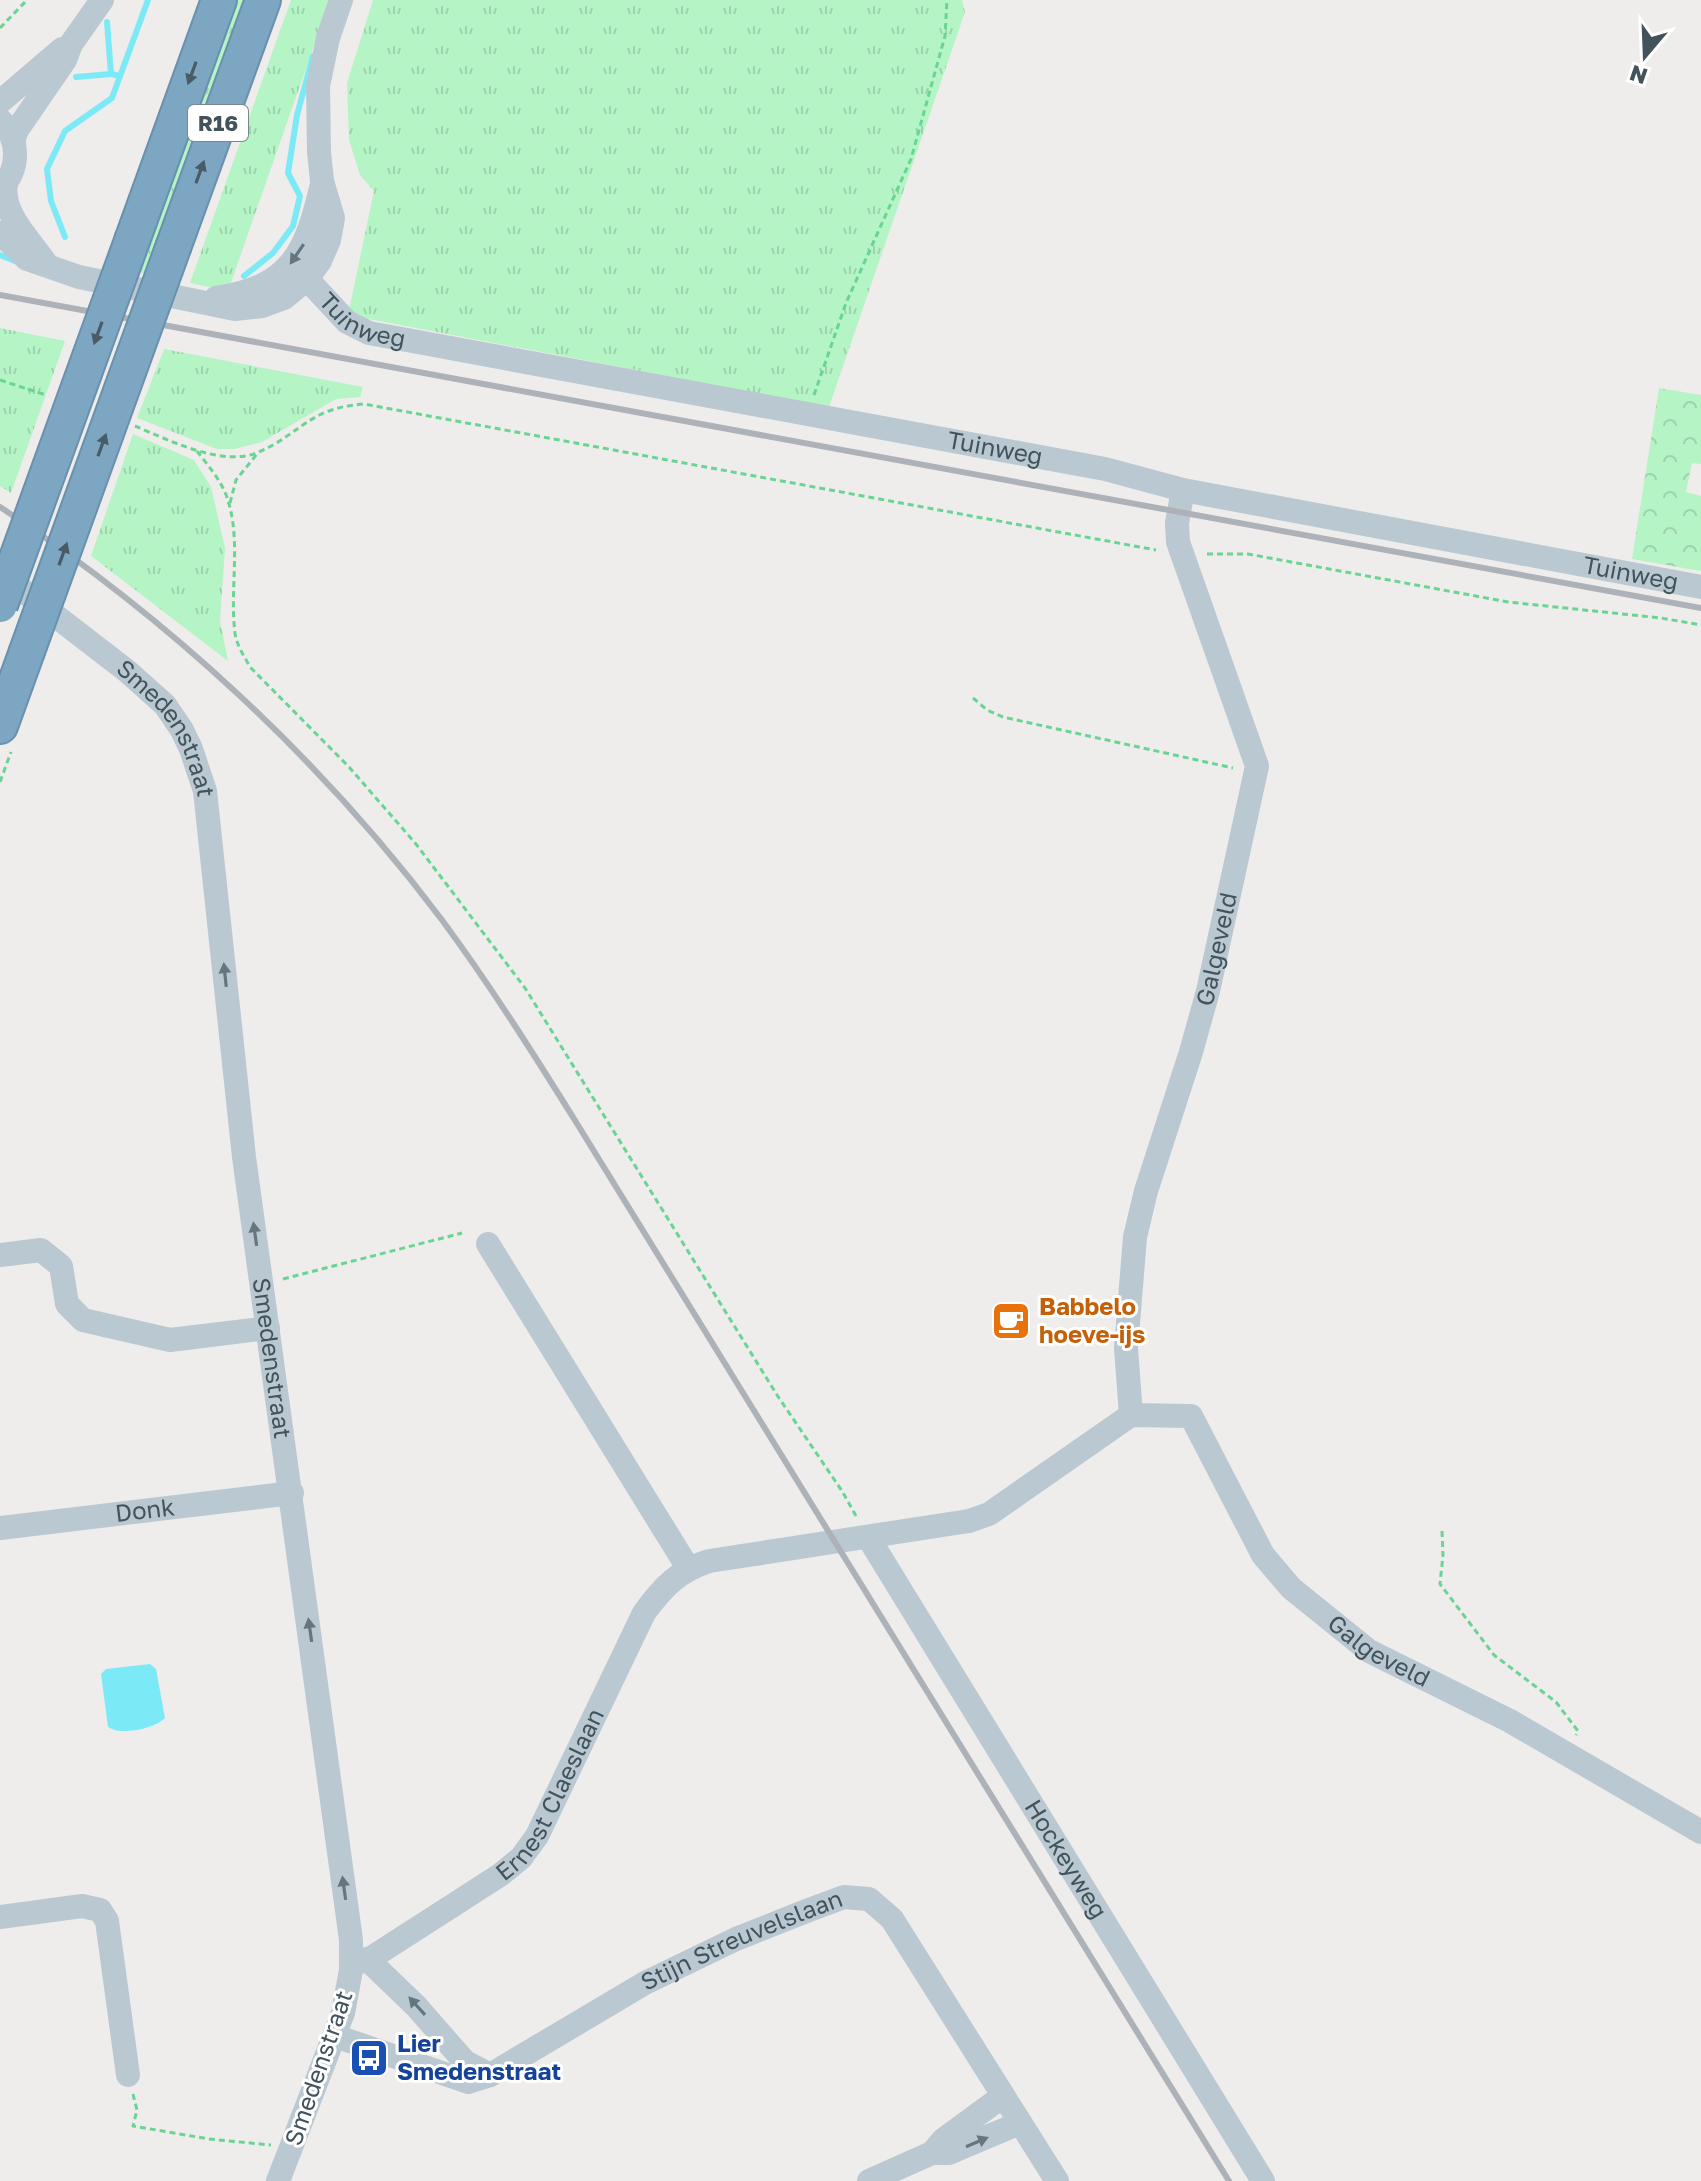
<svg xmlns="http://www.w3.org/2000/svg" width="1701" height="2181" viewBox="0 0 1701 2181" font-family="'Golos Text',sans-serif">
<defs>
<pattern id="grass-tufts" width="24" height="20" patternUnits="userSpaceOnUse" patternTransform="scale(2)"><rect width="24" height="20" fill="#b4f4c5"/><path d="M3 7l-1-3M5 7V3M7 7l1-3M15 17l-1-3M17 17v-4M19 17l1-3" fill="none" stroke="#9cd3ac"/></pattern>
<pattern id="forest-crowns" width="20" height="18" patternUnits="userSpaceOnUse" patternTransform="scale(2)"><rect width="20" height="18" fill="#b4f4c5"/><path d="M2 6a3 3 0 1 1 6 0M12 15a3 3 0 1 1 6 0" fill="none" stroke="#9cd3ac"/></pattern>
</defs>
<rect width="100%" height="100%" fill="#efecec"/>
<g fill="url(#grass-tufts)">
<path d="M 230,0 L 247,0 L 148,275 L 131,269 Z"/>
<path d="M 291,0 L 330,0 L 228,291 L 190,283 Z"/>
<path d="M 373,0 L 962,0 L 965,12 L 829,407 L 348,315 L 374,191 L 360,175 L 349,140 L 347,83 Z"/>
<path d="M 0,328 L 65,341 L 11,493 L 0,486 Z"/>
<path d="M 164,349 L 363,387 L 360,397 L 336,399 L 262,442 L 234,449 L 217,449 L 137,418 Z"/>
<path d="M 133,434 L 194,460 L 211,487 L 225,548 L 220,621 L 228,661 L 91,556 Z"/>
</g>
<path fill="url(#forest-crowns)" d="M 1659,388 L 1701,395 L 1701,464 L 1692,463 L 1686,492 L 1701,496 L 1701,571 L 1632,559 Z"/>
<path fill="#7beaf6" d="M 150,1664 L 156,1669 L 165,1718 C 154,1729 121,1736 108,1727 L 101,1674 L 106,1669 Z"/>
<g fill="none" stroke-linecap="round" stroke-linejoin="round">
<g stroke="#7beaf6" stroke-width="6">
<path d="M 107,22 L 111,74"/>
<path d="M 76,77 L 111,74 L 120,76"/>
<path d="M 65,237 L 51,201 L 47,169 L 65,131 L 112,98 L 148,0"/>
<path d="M 0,255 L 15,261"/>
<path d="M 244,276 L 273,253 L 293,226 L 300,196 L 288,173 L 297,115 L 313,56"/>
</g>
<defs>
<g id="highway">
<path d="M 133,238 L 219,0"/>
<path d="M 174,245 L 263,0"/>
<path d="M 0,726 L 26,654"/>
</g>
</defs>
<use href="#highway" stroke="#6991ae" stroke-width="38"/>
<g stroke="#68d593" stroke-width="3" stroke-dasharray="6 4" stroke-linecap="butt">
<path d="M 0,28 L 27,0"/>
<path d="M 0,380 L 46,395"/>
<path d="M 814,395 L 846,303 L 911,159 L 945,36 L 947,0"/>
<path d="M 135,426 C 169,440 223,468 259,452 C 303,432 309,408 364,404 L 1156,550"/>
<path d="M 197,451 C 207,464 218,477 225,492 C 243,537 229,587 235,633 C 237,646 244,656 250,667 L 349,767 L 416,844 L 525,988 L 777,1395 L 842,1491 L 856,1516"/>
<path d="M 230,503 L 236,480 L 257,454"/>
<path d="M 1207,554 L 1248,554 L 1508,602 L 1661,618 L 1701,625"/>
<path d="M 973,698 L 987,710 L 1003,717 L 1233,768"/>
<path d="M 0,782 L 11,752"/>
<path d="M 283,1279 L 462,1233"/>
<path d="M 1442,1531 L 1443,1555 L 1440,1584 L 1494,1655 L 1556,1702 L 1578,1731 L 1576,1735"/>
<path d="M 133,2094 L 137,2110 L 133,2126 L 209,2139 L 271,2145"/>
</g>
<g stroke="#bac9d1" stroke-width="24">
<path d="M 0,102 L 62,49"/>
<path d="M 0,120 C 20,139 20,170 0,189"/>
<path d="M 14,138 L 17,130 L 65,60 L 71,44 L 102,0"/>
<path d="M 6,183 C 1,214 29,238 45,262"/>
<path d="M 0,233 L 27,259 L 79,277 L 235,309 L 262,306 L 284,298 L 307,279 L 320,261 L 329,240 L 333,218 L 322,181 L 319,152 L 318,86 L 328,38 L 341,0"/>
<path id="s1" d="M 307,279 L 347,322 L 369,333 L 1105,469 L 1183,490 L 1701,587"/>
<path d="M 216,298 C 292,287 306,252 322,184"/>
<path id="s2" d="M 0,573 L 127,671 L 165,705 L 182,730 L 191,749 L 205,791 L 244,1157 L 351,1940 L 351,1970 L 343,2013 L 278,2181"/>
<path d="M 488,1244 L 688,1568"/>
<path d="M 0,1255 L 41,1250 L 61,1266 L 67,1304 L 83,1320 L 170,1340 L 268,1328"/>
<path id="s3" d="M 1131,1415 L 1126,1348 L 1135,1237 L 1146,1191 L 1191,1052 L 1208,991 L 1257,766 L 1178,542 L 1177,523 L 1183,490"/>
<path id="s4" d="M 0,1528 L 292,1493"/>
<path id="s5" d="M 868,1537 L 1263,2181"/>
<path d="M 0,1917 L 82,1906 L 100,1910 L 107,1921 L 128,2075"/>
<path d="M 367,1959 L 416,2006 L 465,2062 L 490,2075"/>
<path id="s6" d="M 352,1965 L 371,1958 L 500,1875 L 521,1858 L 537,1836 L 644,1613 C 663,1587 678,1571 709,1561 L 969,1521 L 989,1514 L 1131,1415 L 1191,1416 L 1263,1555 L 1291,1588 L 1369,1651 L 1510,1721 L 1701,1832"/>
<path id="s7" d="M 335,2036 L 468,2082 L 490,2075 L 645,1983 L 736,1939 L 809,1910 L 844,1897 L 869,1899 L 892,1919 L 1057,2181"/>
<path d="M 932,2153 L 949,2153 L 1020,2123"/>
<path d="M 869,2181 L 932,2153 L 943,2140 L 1003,2096"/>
</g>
<use href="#highway" stroke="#7da6c2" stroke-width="34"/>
<g stroke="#adb2b8" stroke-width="6">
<path d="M 0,295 L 1701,608"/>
<path d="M 0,507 C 167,617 321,759 442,920 C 490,985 533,1053 576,1122 L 1229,2181"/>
</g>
<defs>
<g id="highway-bridge">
<path d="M 0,605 L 133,238"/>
<path d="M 26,654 L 174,245"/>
</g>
</defs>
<use href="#highway-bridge" stroke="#6991ae" stroke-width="38" stroke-linecap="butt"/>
<use href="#highway-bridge" stroke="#7da6c2" stroke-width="34"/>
</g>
<defs><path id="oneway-solid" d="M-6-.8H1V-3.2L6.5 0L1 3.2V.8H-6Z" transform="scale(2)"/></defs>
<g fill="#485b66">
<use href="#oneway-solid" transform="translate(192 73) rotate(110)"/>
<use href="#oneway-solid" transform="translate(200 172) rotate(-70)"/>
<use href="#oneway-solid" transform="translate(98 333) rotate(110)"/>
<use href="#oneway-solid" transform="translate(102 445) rotate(-70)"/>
<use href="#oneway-solid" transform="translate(63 554) rotate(-70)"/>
</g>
<g fill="#66767f">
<use href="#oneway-solid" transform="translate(297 254) rotate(124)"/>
<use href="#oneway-solid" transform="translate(225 975) rotate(-96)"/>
<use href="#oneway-solid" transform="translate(255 1234) rotate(-98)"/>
<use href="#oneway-solid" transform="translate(310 1630) rotate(-98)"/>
<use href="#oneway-solid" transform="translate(344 1888) rotate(-98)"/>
<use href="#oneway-solid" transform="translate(417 2006) rotate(-132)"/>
<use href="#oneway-solid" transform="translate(977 2142) rotate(-23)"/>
</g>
<defs>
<symbol id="cafe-square" viewBox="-11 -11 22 22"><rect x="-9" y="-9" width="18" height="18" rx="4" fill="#e8710a" stroke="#fff"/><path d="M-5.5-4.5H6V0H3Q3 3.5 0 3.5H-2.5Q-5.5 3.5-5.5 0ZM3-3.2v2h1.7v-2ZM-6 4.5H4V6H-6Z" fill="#fff"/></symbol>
<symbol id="bus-square" viewBox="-11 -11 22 22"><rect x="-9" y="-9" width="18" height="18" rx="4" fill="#1a4fb4" stroke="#fff"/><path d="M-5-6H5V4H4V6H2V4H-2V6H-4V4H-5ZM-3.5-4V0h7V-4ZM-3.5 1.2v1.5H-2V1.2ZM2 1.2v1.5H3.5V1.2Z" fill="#fff"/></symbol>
</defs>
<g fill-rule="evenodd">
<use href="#cafe-square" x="989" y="1299" width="44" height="44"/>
<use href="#bus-square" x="347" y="2036" width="44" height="44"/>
</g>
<g text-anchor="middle" stroke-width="6" stroke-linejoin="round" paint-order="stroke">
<rect fill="#fff" stroke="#7b878d" stroke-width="2" x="188" y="105" width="60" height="36" rx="6"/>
<g font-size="22" font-weight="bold" fill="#42535c">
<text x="218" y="131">R16</text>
</g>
<g font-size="24" fill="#42535c" stroke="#fff">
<text dy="8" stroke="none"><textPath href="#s1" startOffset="72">Tuinweg</textPath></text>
<text dy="8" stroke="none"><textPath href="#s1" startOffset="720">Tuinweg</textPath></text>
<text dy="8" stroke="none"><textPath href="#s1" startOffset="1368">Tuinweg</textPath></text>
<text dy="8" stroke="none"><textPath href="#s2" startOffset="232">Smedenstraat</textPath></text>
<text dy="8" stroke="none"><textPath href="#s3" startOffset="478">Galgeveld</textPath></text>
<text dy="8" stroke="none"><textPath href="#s2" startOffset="878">Smedenstraat</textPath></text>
<text dy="8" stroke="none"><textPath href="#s4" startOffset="146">Donk</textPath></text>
<text dy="8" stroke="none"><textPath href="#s6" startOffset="1386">Galgeveld</textPath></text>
<text dy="8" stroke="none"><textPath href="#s6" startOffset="270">Ernest Claeslaan</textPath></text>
<text dy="8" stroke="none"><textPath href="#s5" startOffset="378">Hockeyweg</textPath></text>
<text dy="8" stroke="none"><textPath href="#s7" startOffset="450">Stijn Streuvelslaan</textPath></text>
<text transform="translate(319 2068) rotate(-71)" y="8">Smedenstraat</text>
</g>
<g font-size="24" font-weight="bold" fill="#c56008" stroke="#fff" text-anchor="start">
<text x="1039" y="1315">Babbelo<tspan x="1039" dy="28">hoeve-ijs</tspan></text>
</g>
<g font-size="24" font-weight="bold" fill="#164399" stroke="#fff" text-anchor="start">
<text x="397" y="2052">Lier<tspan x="397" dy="28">Smedenstraat</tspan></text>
</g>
</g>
<g transform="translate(1645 56) rotate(199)" stroke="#ffffff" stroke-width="6" paint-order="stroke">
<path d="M0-6L14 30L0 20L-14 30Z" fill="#42535c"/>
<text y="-12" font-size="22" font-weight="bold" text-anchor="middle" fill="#42535c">N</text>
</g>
</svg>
